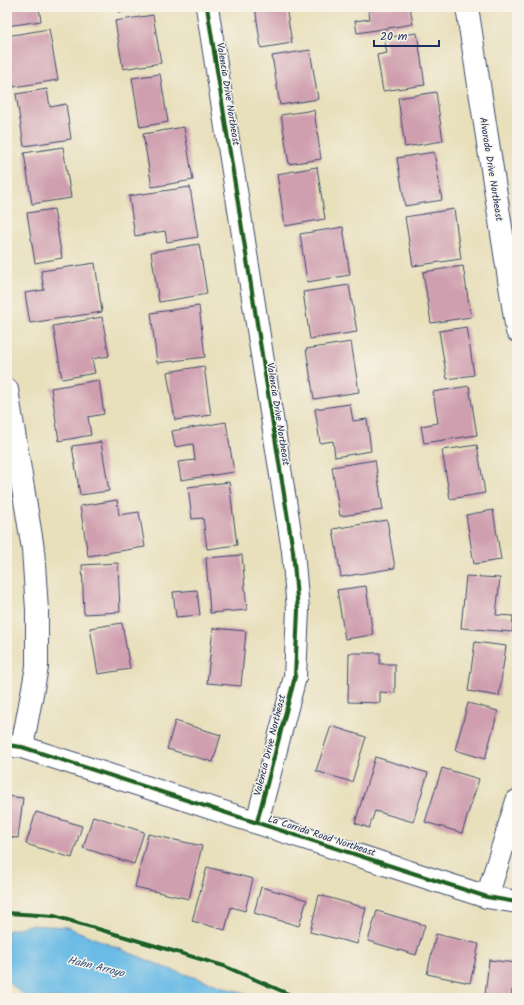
<svg xmlns="http://www.w3.org/2000/svg" width="524" height="1005" viewBox="0 0 524 1005" font-family="Kalam,sans-serif">
<rect width="100%" height="100%" fill="#f7f3e8"/>
<filter id="ink" filterUnits="userSpaceOnUse"><feTurbulence type="fractalNoise" baseFrequency=".025" numOctaves="2"/><feDisplacementMap in="SourceGraphic" scale="8" xChannelSelector="R" yChannelSelector="G"/><feConvolveMatrix kernelMatrix="1 2 1 2 8 2 1 2 1" color-interpolation-filters="sRGB"/></filter>
<filter id="wash" filterUnits="userSpaceOnUse"><feTurbulence type="fractalNoise" baseFrequency=".012" numOctaves="4" result="noise"/><feDisplacementMap in="SourceGraphic" scale="16" xChannelSelector="R" yChannelSelector="G"/><feGaussianBlur stdDeviation="0.9" result="paint"/><feColorMatrix in="noise" values="0 0 0 0 0 0 0 0 0 0 0 0 0 0 0 0 0 1.4 0 .05"/><feComposite in="paint" operator="in"/></filter>
<g filter="url(#wash)">
<rect width="100%" height="100%" fill="#e8dfbb"/>
<path fill="#6bbbe6" stroke="#4375a2" d="M 29,925 L 67,927 L 169,969 L 258,998 L 28,998 L 7,981 L 7,931 Z"/>
<g id="blocks">
<g fill="#cf9eaf">
<path d="M 7,7 L 39,7 L 41,21 L 7,26 Z"/>
<path d="M 118,7 L 145,7 L 145,8 L 119,12 Z"/>
<path d="M 255,7 L 286,7 L 292,43 L 261,48 Z"/>
<path d="M 368,7 L 410,7 L 413,24 L 357,33 L 355,21 L 370,19 Z"/>
<path d="M 153,15 L 161,63 L 123,69 L 115,21 Z"/>
<path d="M 49,29 L 58,80 L 14,87 L 7,53 L 7,36 Z"/>
<path d="M 417,33 L 425,85 L 383,91 L 377,55 L 387,53 L 384,38 Z"/>
<path d="M 310,50 L 318,99 L 280,105 L 272,56 Z"/>
<path d="M 160,74 L 168,122 L 140,127 L 132,78 Z"/>
<path d="M 47,89 L 50,107 L 66,104 L 71,139 L 24,146 L 16,94 Z"/>
<path d="M 436,92 L 443,141 L 405,147 L 398,98 Z"/>
<path d="M 314,110 L 321,159 L 289,164 L 281,115 Z"/>
<path d="M 184,127 L 193,180 L 152,187 L 143,134 Z"/>
<path d="M 63,147 L 71,198 L 32,204 L 24,153 Z"/>
<path d="M 434,152 L 442,200 L 405,206 L 397,158 Z"/>
<path d="M 317,167 L 325,219 L 285,226 L 277,174 Z"/>
<path d="M 190,187 L 198,237 L 167,242 L 165,231 L 135,236 L 129,196 Z"/>
<path d="M 54,209 L 62,258 L 35,263 L 27,213 Z"/>
<path d="M 454,209 L 461,259 L 413,266 L 405,217 Z"/>
<path d="M 343,227 L 350,275 L 307,282 L 300,234 Z"/>
<path d="M 199,244 L 207,294 L 159,302 L 151,252 Z"/>
<path d="M 95,263 L 102,312 L 30,323 L 25,293 L 44,290 L 41,271 Z"/>
<path d="M 463,266 L 471,317 L 431,323 L 423,272 Z"/>
<path d="M 349,285 L 357,332 L 310,339 L 303,292 Z"/>
<path d="M 199,306 L 205,357 L 157,363 L 151,313 Z"/>
<path d="M 102,317 L 109,356 L 92,359 L 95,373 L 62,379 L 53,326 Z"/>
<path d="M 467,327 L 474,375 L 447,379 L 439,331 Z"/>
<path d="M 351,342 L 359,392 L 314,399 L 306,349 Z"/>
<path d="M 204,366 L 211,415 L 175,420 L 167,372 Z"/>
<path d="M 99,380 L 104,414 L 88,417 L 91,435 L 59,441 L 51,388 Z"/>
<path d="M 469,386 L 477,435 L 424,443 L 421,426 L 438,423 L 433,392 Z"/>
<path d="M 350,404 L 353,421 L 367,419 L 371,451 L 335,457 L 333,441 L 320,443 L 315,409 Z"/>
<path d="M 226,422 L 234,472 L 181,480 L 178,462 L 195,460 L 193,444 L 175,447 L 172,431 Z"/>
<path d="M 101,442 L 109,491 L 80,495 L 72,446 Z"/>
<path d="M 477,445 L 485,493 L 450,499 L 442,450 Z"/>
<path d="M 375,460 L 383,510 L 340,516 L 332,467 Z"/>
<path d="M 229,482 L 237,545 L 207,549 L 203,518 L 192,519 L 188,487 Z"/>
<path d="M 117,500 L 119,515 L 139,512 L 145,547 L 88,556 L 80,506 Z"/>
<path d="M 493,510 L 501,560 L 474,564 L 466,515 Z"/>
<path d="M 387,520 L 395,568 L 341,577 L 333,529 Z"/>
<path d="M 242,555 L 247,610 L 210,613 L 206,558 Z"/>
<path d="M 118,563 L 120,612 L 84,614 L 82,565 Z"/>
<path d="M 466,576 L 500,578 L 496,615 L 513,616 L 512,632 L 461,628 Z"/>
<path d="M 366,586 L 373,635 L 345,639 L 337,590 Z"/>
<path d="M 197,590 L 200,615 L 176,617 L 173,592 Z"/>
<path d="M 122,623 L 130,669 L 98,674 L 90,628 Z"/>
<path d="M 213,628 L 246,631 L 241,686 L 207,683 Z"/>
<path d="M 475,642 L 506,646 L 499,696 L 468,691 Z"/>
<path d="M 349,653 L 380,653 L 380,664 L 395,664 L 395,693 L 380,692 L 380,703 L 348,702 Z"/>
<path d="M 468,703 L 498,711 L 485,759 L 455,750 Z"/>
<path d="M 175,721 L 221,735 L 213,762 L 167,749 Z"/>
<path d="M 331,726 L 366,737 L 352,782 L 316,771 Z"/>
<path d="M 375,757 L 428,773 L 413,822 L 375,811 L 369,828 L 355,823 Z"/>
<path d="M 442,768 L 479,779 L 462,833 L 425,822 Z"/>
<path d="M 7,796 L 23,798 L 18,838 L 7,837 Z"/>
<path d="M 36,812 L 82,826 L 72,858 L 26,844 Z"/>
<path d="M 93,816 L 144,832 L 134,864 L 83,848 Z"/>
<path d="M 148,834 L 202,846 L 189,899 L 135,887 Z"/>
<path d="M 207,867 L 253,879 L 245,911 L 231,907 L 225,930 L 192,921 Z"/>
<path d="M 261,887 L 307,900 L 299,926 L 254,913 Z"/>
<path d="M 319,895 L 366,908 L 357,944 L 310,932 Z"/>
<path d="M 377,911 L 425,925 L 416,955 L 368,941 Z"/>
<path d="M 436,934 L 479,944 L 470,983 L 427,974 Z"/>
<path d="M 489,960 L 517,963 L 517,991 L 512,990 L 511,998 L 485,995 Z"/>
</g>
</g>
</g>
<g filter="url(#ink)">
<use href="#blocks" fill-opacity="0" stroke="#3a496c" stroke-width="1"/>
<g fill="none" stroke-linecap="round" stroke-linejoin="round">
<defs>
<g id="minor">
<path d="M 207,7 L 293,551 L 298,610 L 295,677 L 257,822"/>
<path d="M 467,7 L 517,331"/>
<path d="M 7,390 L 33,549 L 37,610 L 37,667 L 22,747"/>
<path d="M 7,745 L 22,747 L 487,897 L 517,902"/>
<path d="M 487,897 L 517,801"/>
</g>
</defs>
<use href="#minor" stroke="#3a496c" stroke-width="24"/>
<use href="#minor" stroke="#fff" stroke-width="22"/>
<defs>
<g id="cycleway">
<path d="M 207,7 L 293,551 L 298,610 L 295,677 L 257,822"/>
<path d="M 7,745 L 22,747 L 487,897 L 517,902"/>
<path d="M 7,913 L 54,916 L 224,966 L 298,998"/>
</g>
</defs>
<use href="#cycleway" stroke="#f7f3e8" stroke-width="6"/>
<use href="#cycleway" stroke="#1b5e20" stroke-width="4"/>
</g>
</g>
<g text-anchor="middle" stroke-width="3" stroke-linejoin="round" paint-order="stroke">
<g font-size="10" fill="#1b2f5e" stroke="#f7f3e8">
<text transform="translate(229 94) rotate(81)" y="4">Valencia Drive Northeast</text>
<text transform="translate(492 169) rotate(81)" y="4">Alvarado Drive Northeast</text>
<text transform="translate(279 414) rotate(81)" y="4">Valencia Drive Northeast</text>
<text transform="translate(269 745) rotate(-76)" y="4">Valencia Drive Northeast</text>
<text transform="translate(322 835) rotate(18)" y="4">La Corrida Road Northeast</text>
</g>
<g font-size="11" font-style="italic" fill="#2f5280" stroke="#f7f3e8">
<text transform="translate(96 966) rotate(14)" y="4">Hahn Arroyo</text>
</g>
</g>
<rect width="524" height="1005" fill="none" stroke="#f7f3e8" stroke-width="24"/>
<path d="M374 40v6h65v-6" fill="none" stroke="#1b2f5e" stroke-width="2"/>
<text x="380" y="40" font-size="12" fill="#1b2f5e" stroke="#f7f3e8" stroke-width="3" paint-order="stroke">20 m</text>
</svg>
